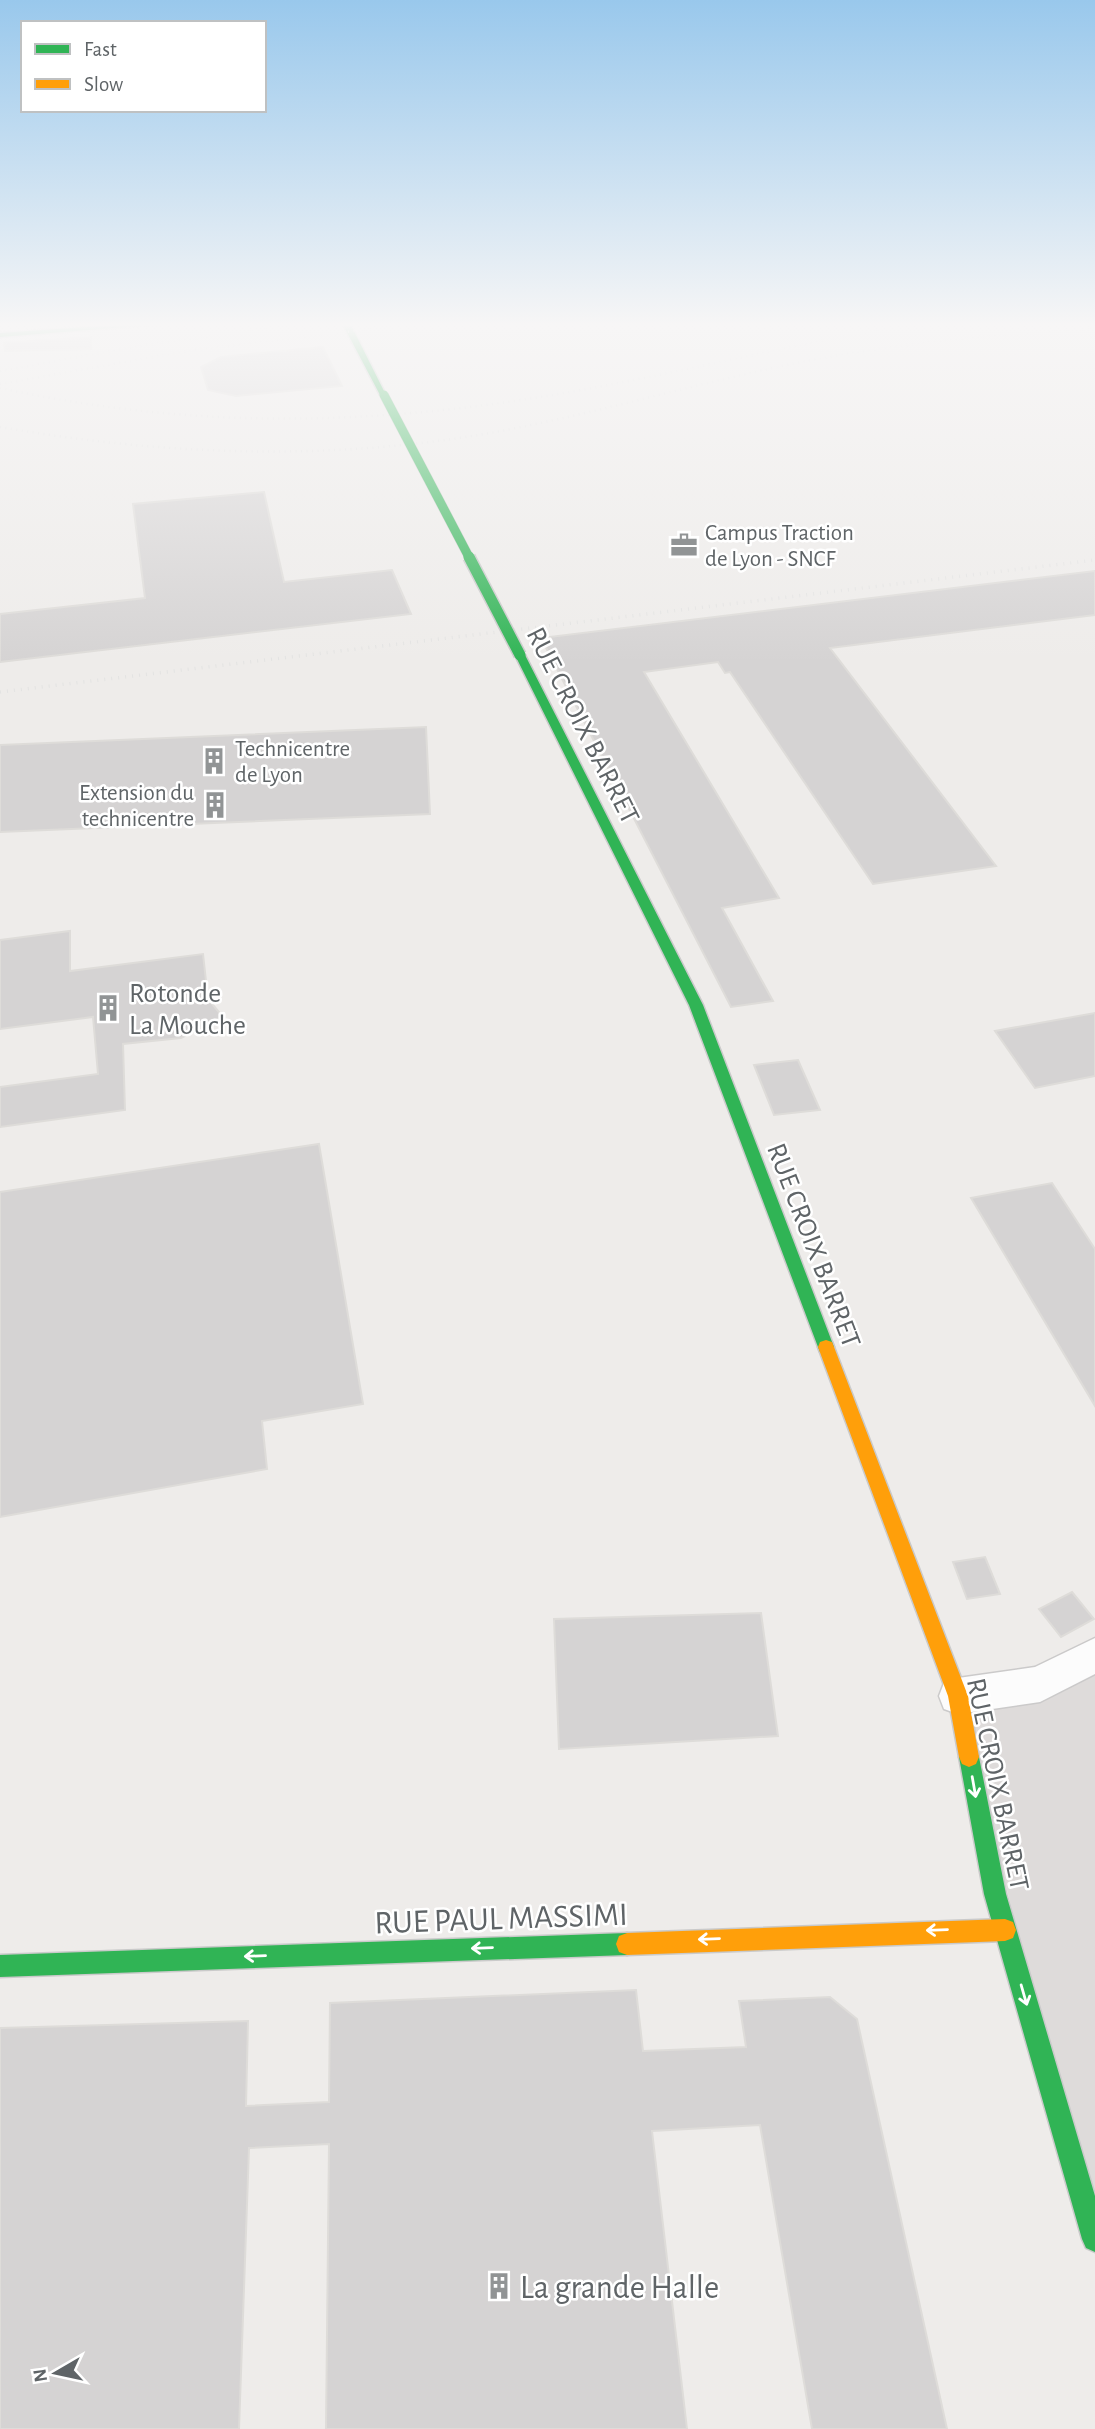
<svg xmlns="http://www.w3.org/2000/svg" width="1095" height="2429" viewBox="0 0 1095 2429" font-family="'Alegreya Sans',sans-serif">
<rect width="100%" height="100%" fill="#eeecea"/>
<path fill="#dedbda" d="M 1095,1655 L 1095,2239 L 958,1696 Z"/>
<g fill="#d5d3d3" stroke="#dedcd9" stroke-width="2">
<path d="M 91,337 L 91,349 L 5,351 L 4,343 Z"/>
<path d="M 323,347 L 342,386 L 236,396 L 208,390 L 201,367 L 221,357 Z"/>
<path d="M 264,492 L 284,582 L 392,570 L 411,614 L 0,662 L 0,614 L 145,598 L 133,504 Z"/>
<path d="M 1095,571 L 1095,615 L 830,648 L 996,866 L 873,884 L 730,672 L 725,673 L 718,662 L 644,672 L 779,898 L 722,908 L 773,1001 L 731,1007 L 541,638 Z"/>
<path d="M 426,727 L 430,814 L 0,832 L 0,745 Z"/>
<path d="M 70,931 L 70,971 L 203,954 L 208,999 L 223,1017 L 181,1038 L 123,1044 L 125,1110 L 0,1127 L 0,1087 L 98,1074 L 93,1017 L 0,1029 L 0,940 Z"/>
<path d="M 1095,1013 L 1095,1076 L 1035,1088 L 995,1031 Z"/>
<path d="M 798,1060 L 820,1110 L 774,1115 L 754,1065 Z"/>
<path d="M 319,1144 L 363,1404 L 262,1421 L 267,1469 L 0,1517 L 0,1192 Z"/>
<path d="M 1052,1183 L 1095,1249 L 1095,1406 L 971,1198 Z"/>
<path d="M 985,1557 L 1000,1594 L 967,1599 L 953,1562 Z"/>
<path d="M 1072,1592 L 1094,1619 L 1061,1637 L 1039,1609 Z"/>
<path d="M 761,1613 L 778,1736 L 559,1749 L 554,1619 Z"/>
<path d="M 636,1990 L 643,2051 L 746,2047 L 739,2001 L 830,1997 L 857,2019 L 947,2429 L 812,2429 L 760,2125 L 652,2131 L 687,2429 L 326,2429 L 329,2144 L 249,2148 L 239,2429 L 0,2429 L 0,2028 L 248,2021 L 246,2106 L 329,2102 L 330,2003 Z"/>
</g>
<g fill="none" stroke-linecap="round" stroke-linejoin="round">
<defs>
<path id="street" d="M 1095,1638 L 1095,1674 L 1040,1702 L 958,1714 L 944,1709 L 939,1696 L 944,1683 L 958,1678 L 1035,1667 Z"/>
<g id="fast">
<path d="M 141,323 L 178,323 L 0,337 L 0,333 Z"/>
<path d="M 342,323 L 350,323 L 387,397 L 380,395 Z"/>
<path d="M 516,653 L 525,655 L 703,1005 L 834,1347 L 832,1352 L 820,1352 L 818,1347 L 689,1005 L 515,655 Z"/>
<path d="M 969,1747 L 976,1750 L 979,1757 L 1006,1894 L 1095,2196 L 1095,2252 L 1086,2248 L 1082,2239 L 984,1894 L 959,1757 L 962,1750 Z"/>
<path d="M 627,1933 L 635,1936 L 638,1944 L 635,1952 L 627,1955 L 0,1977 L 0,1955 Z"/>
</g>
<g id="slow">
<path d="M 826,1340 L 832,1342 L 834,1347 L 968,1696 L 979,1757 L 976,1764 L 969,1767 L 962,1764 L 959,1757 L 948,1696 L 818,1347 L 820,1342 Z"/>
<path d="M 1005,1919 L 1013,1922 L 1016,1930 L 1013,1938 L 1005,1941 L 627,1955 L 619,1952 L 616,1944 L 619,1936 L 627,1933 Z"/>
</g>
</defs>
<use href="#street" stroke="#cbcaca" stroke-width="3"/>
<use href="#fast" stroke="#cacaca" stroke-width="3"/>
<use href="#slow" stroke="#cacaca" stroke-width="3"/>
<use href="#street" fill="#fcfcfc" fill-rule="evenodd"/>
<use href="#fast" fill="#30b455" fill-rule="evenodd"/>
<use href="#slow" fill="#ff9f0a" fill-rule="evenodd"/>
<g stroke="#e3e3e2" stroke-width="2.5" stroke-dasharray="1 4.5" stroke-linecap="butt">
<path d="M 0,371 L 145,345 L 306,323"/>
<path d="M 0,384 L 193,350 L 422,323"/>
<path d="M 0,388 C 177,426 342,427 521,400 C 655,380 787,344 921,323"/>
<path d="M 0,427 C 145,452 291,460 438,441 C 561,425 680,386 802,362 C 899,343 997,334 1095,329"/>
</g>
<path stroke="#e3e3e2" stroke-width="3.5" stroke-dasharray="1 6" stroke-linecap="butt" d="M 0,692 L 1095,560"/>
<defs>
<path id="fast-bridge-far1" d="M 384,395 L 470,559"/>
<path id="fast-bridge" d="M 469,557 L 520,655"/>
</defs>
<use href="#fast-bridge-far1" stroke="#cacaca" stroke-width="10" stroke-linecap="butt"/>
<use href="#fast-bridge" stroke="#cacaca" stroke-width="14" stroke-linecap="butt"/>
<use href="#fast-bridge-far1" stroke="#30b455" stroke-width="9"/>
<use href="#fast-bridge" stroke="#30b455" stroke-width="11"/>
</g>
<defs><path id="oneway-shaft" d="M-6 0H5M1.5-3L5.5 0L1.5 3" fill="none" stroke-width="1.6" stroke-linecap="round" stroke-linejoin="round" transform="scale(1.75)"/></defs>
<g stroke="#fff">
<use href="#oneway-shaft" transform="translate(974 1787) rotate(80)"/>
<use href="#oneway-shaft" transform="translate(937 1930) rotate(178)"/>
<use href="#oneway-shaft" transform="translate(709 1939) rotate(178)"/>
<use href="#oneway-shaft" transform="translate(482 1948) rotate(178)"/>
<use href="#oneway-shaft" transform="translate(255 1956) rotate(178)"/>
<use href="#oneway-shaft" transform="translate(1024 1995) rotate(74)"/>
</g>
<linearGradient id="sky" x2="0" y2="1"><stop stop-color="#99c8ec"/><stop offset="0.49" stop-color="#f7f6f6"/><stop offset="1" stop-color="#f7f6f6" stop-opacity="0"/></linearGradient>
<rect width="1095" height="663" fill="url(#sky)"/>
<defs>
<symbol id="office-bare" viewBox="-9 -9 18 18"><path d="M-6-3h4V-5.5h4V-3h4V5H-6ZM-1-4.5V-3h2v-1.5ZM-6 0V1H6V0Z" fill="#919495" stroke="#fff" stroke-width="2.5" paint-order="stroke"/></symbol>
<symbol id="building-bare" viewBox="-9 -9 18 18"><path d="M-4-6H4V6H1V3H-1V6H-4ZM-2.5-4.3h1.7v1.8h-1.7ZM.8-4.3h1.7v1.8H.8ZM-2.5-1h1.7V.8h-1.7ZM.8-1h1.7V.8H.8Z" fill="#919495" stroke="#fff" stroke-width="2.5" paint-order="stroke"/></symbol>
</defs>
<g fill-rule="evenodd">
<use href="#office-bare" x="665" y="526" width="38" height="38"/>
<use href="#building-bare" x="195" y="742" width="38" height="38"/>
<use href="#building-bare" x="196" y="786" width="38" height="38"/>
<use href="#building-bare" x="89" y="989" width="38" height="38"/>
<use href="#building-bare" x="480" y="2267" width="38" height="38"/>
</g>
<g text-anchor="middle" stroke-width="5" stroke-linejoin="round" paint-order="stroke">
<g font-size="23" fill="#5f6467" stroke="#fff" text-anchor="start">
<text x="705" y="540">Campus Traction<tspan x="705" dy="26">de Lyon - SNCF</tspan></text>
<text x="235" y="756">Technicentre<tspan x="235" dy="26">de Lyon</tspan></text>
<text x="194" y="800" text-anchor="end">Extension du<tspan x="194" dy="26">technicentre</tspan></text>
</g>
<g font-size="28" fill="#5f6467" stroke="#fff">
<text transform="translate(584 725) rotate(63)" y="10">RUE CROIX BARRET</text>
<text transform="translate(815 1245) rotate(69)" y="10">RUE CROIX BARRET</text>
<text transform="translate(999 1784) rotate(78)" y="10">RUE CROIX BARRET</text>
</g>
<g font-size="28" fill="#5f6467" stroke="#fff" text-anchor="start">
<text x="129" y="1002">Rotonde<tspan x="129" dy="32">La Mouche</tspan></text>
</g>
<g font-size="33" fill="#5f6467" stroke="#fff">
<text transform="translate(501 1917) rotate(-2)" y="12">RUE PAUL MASSIMI</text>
</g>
<g font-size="33" fill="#5f6467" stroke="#fff" text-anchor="start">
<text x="520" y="2298">La grande Halle</text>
</g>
</g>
<rect x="21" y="21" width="245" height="91" fill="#ffffff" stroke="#bfc1c2" stroke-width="2"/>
<rect x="35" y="44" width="35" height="10" fill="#30b455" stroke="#bfc1c2" stroke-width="2"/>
<text x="84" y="56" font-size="21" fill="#5f6467">Fast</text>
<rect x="35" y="79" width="35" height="10" fill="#ff9f0a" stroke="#bfc1c2" stroke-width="2"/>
<text x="84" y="91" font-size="21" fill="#5f6467">Slow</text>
<g transform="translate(56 2373) rotate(261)" stroke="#ffffff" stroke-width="5" paint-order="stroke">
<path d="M0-5L12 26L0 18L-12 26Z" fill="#5f6467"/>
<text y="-10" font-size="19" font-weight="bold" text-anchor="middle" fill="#5f6467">N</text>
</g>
</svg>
